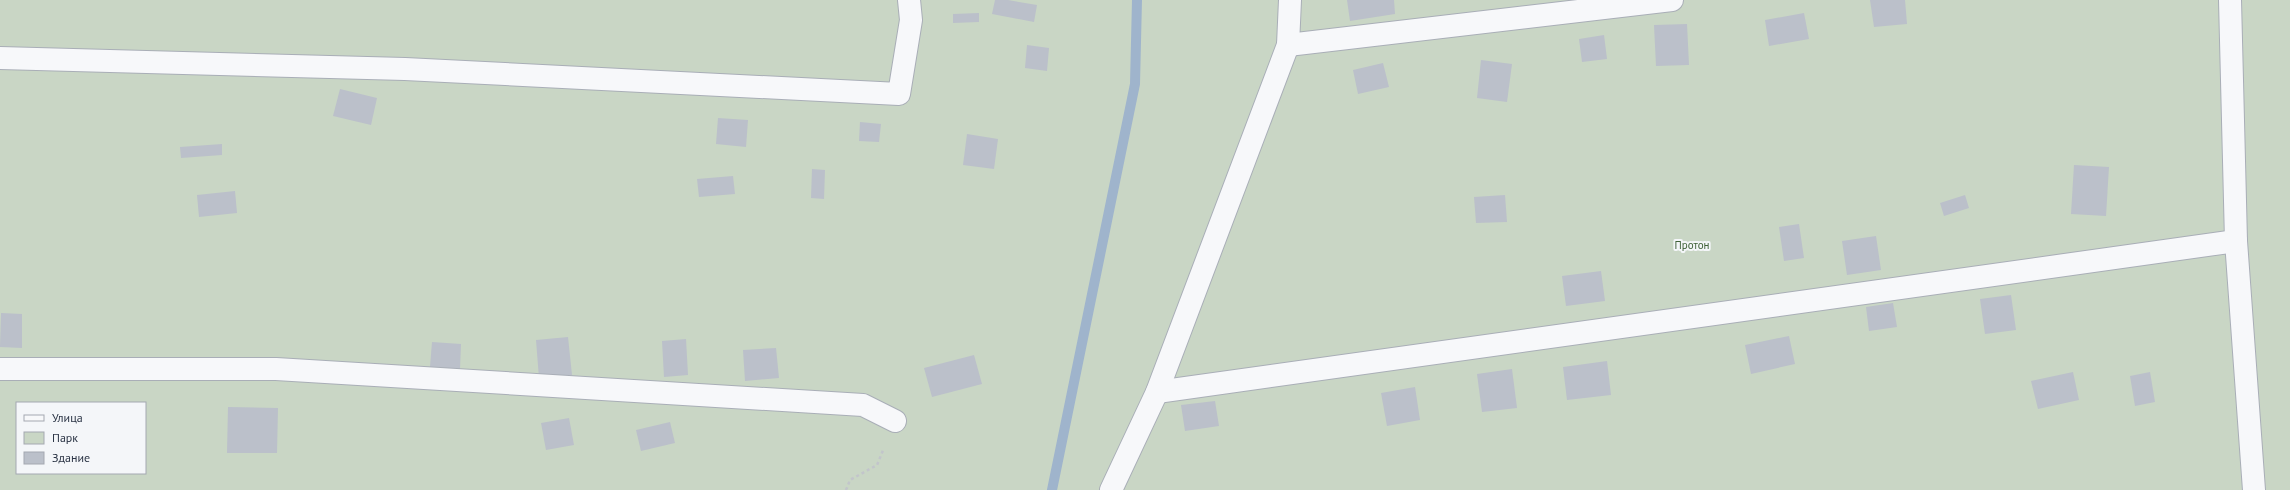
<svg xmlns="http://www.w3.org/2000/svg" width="2290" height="490" viewBox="0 0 2290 490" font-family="'PT Sans',sans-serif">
<rect width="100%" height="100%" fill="#e4e7ec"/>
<path fill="#c9d6c5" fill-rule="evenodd" d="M 0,0 L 2290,0 L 2290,490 L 0,490 ZM 17,403 L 145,403 L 145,473 L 17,473 Z"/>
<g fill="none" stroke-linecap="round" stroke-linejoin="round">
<path stroke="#9fb4cc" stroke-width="10" d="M 1052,490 L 1135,84 L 1137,0"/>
</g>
<g fill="#bbc0ca">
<path d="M 995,0 L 1008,0 L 1037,5 L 1034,22 L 992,14 Z"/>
<path d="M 1347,0 L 1394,0 L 1395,14 L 1350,21 Z"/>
<path d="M 1870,0 L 1905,0 L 1907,24 L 1874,27 Z"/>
<path d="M 979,13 L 979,22 L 953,23 L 953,14 Z"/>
<path d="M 1804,13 L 1809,39 L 1769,46 L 1765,20 Z"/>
<path d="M 1687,24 L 1689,65 L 1656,66 L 1654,25 Z"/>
<path d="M 1604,35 L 1607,59 L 1582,62 L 1579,39 Z"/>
<path d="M 1027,45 L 1049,48 L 1047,71 L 1025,68 Z"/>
<path d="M 1481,60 L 1512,64 L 1507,102 L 1477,98 Z"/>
<path d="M 1383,63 L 1389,87 L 1358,94 L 1353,70 Z"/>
<path d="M 340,89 L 377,98 L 371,125 L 333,116 Z"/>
<path d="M 718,118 L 748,120 L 746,147 L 716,144 Z"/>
<path d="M 860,122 L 881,124 L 879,142 L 859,141 Z"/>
<path d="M 967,134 L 998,139 L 994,169 L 963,165 Z"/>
<path d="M 222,144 L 222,155 L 181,158 L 180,147 Z"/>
<path d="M 2074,165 L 2109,167 L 2106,216 L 2071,214 Z"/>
<path d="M 812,169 L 825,170 L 824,199 L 811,198 Z"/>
<path d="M 733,176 L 735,194 L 699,197 L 697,179 Z"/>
<path d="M 235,191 L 237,213 L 199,217 L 197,195 Z"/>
<path d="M 1505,195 L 1507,222 L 1476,223 L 1474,197 Z"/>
<path d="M 1965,195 L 1969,208 L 1944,216 L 1940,203 Z"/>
<path d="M 1799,224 L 1804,258 L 1784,261 L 1779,227 Z"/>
<path d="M 1876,236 L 1881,270 L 1847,275 L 1842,241 Z"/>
<path d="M 1601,271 L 1605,301 L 1566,306 L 1562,276 Z"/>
<path d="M 2011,295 L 2016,330 L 1985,334 L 1980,299 Z"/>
<path d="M 1893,303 L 1897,327 L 1869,331 L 1866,307 Z"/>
<path d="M 1,313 L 22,314 L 22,348 L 0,347 Z"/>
<path d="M 1789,336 L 1795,364 L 1751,374 L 1745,345 Z"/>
<path d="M 568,337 L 572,375 L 539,378 L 536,340 Z"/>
<path d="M 686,339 L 688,375 L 664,377 L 662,341 Z"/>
<path d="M 432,342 L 461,344 L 460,369 L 430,367 Z"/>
<path d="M 776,348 L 779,378 L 745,381 L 743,350 Z"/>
<path d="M 974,355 L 982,384 L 932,397 L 924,368 Z"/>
<path d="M 1607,361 L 1611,395 L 1567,400 L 1563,367 Z"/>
<path d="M 1512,369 L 1517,408 L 1482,412 L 1477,374 Z"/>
<path d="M 2073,372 L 2079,400 L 2038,409 L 2031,381 Z"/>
<path d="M 2150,372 L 2155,402 L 2135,406 L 2130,376 Z"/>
<path d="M 1415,387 L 1420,420 L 1387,426 L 1381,393 Z"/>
<path d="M 1215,401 L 1219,426 L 1185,431 L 1181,405 Z"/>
<path d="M 228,407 L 278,408 L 277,453 L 227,453 Z"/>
<path d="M 569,418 L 574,445 L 546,450 L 541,423 Z"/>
<path d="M 670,422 L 675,443 L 641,451 L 636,430 Z"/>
</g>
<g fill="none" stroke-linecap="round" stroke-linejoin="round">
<defs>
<g id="minor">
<path d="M 1290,0 L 1288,45 L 1672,0"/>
<path d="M 2230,0 L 2236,241 L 2254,490"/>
<path d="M 0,58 L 405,69 L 899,94 L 911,20 L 909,0"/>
<path d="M 0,369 L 276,369 L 863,405 L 895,421"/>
<path d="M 1157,392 L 2236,241"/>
<path d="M 1111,490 L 1157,392 L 1288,45"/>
</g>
</defs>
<use href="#minor" stroke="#a9aeb7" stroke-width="24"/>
<path stroke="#c2c5cb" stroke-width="2.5" stroke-dasharray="3 3" stroke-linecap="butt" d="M 846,490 L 850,480 L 877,465 L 884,448"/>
<use href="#minor" stroke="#f7f8fa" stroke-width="22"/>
</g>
<g text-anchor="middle" stroke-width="4" stroke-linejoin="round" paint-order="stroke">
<g font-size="11" fill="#3f6138" stroke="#f4f6f9">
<text x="1692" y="249">Протон</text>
</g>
</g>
<rect x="16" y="402" width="130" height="72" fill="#f4f6f9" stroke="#a4a8b1"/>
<rect x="24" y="415" width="20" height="6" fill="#f7f8fa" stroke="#a4a8b1"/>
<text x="52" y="422" font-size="12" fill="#2b3445">Улица</text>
<rect x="24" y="432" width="20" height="12" fill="#c9d6c5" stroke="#a4a8b1"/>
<text x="52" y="442" font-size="12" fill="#2b3445">Парк</text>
<rect x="24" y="452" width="20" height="12" fill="#bbc0ca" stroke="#a4a8b1"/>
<text x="52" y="462" font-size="12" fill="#2b3445">Здание</text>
</svg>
